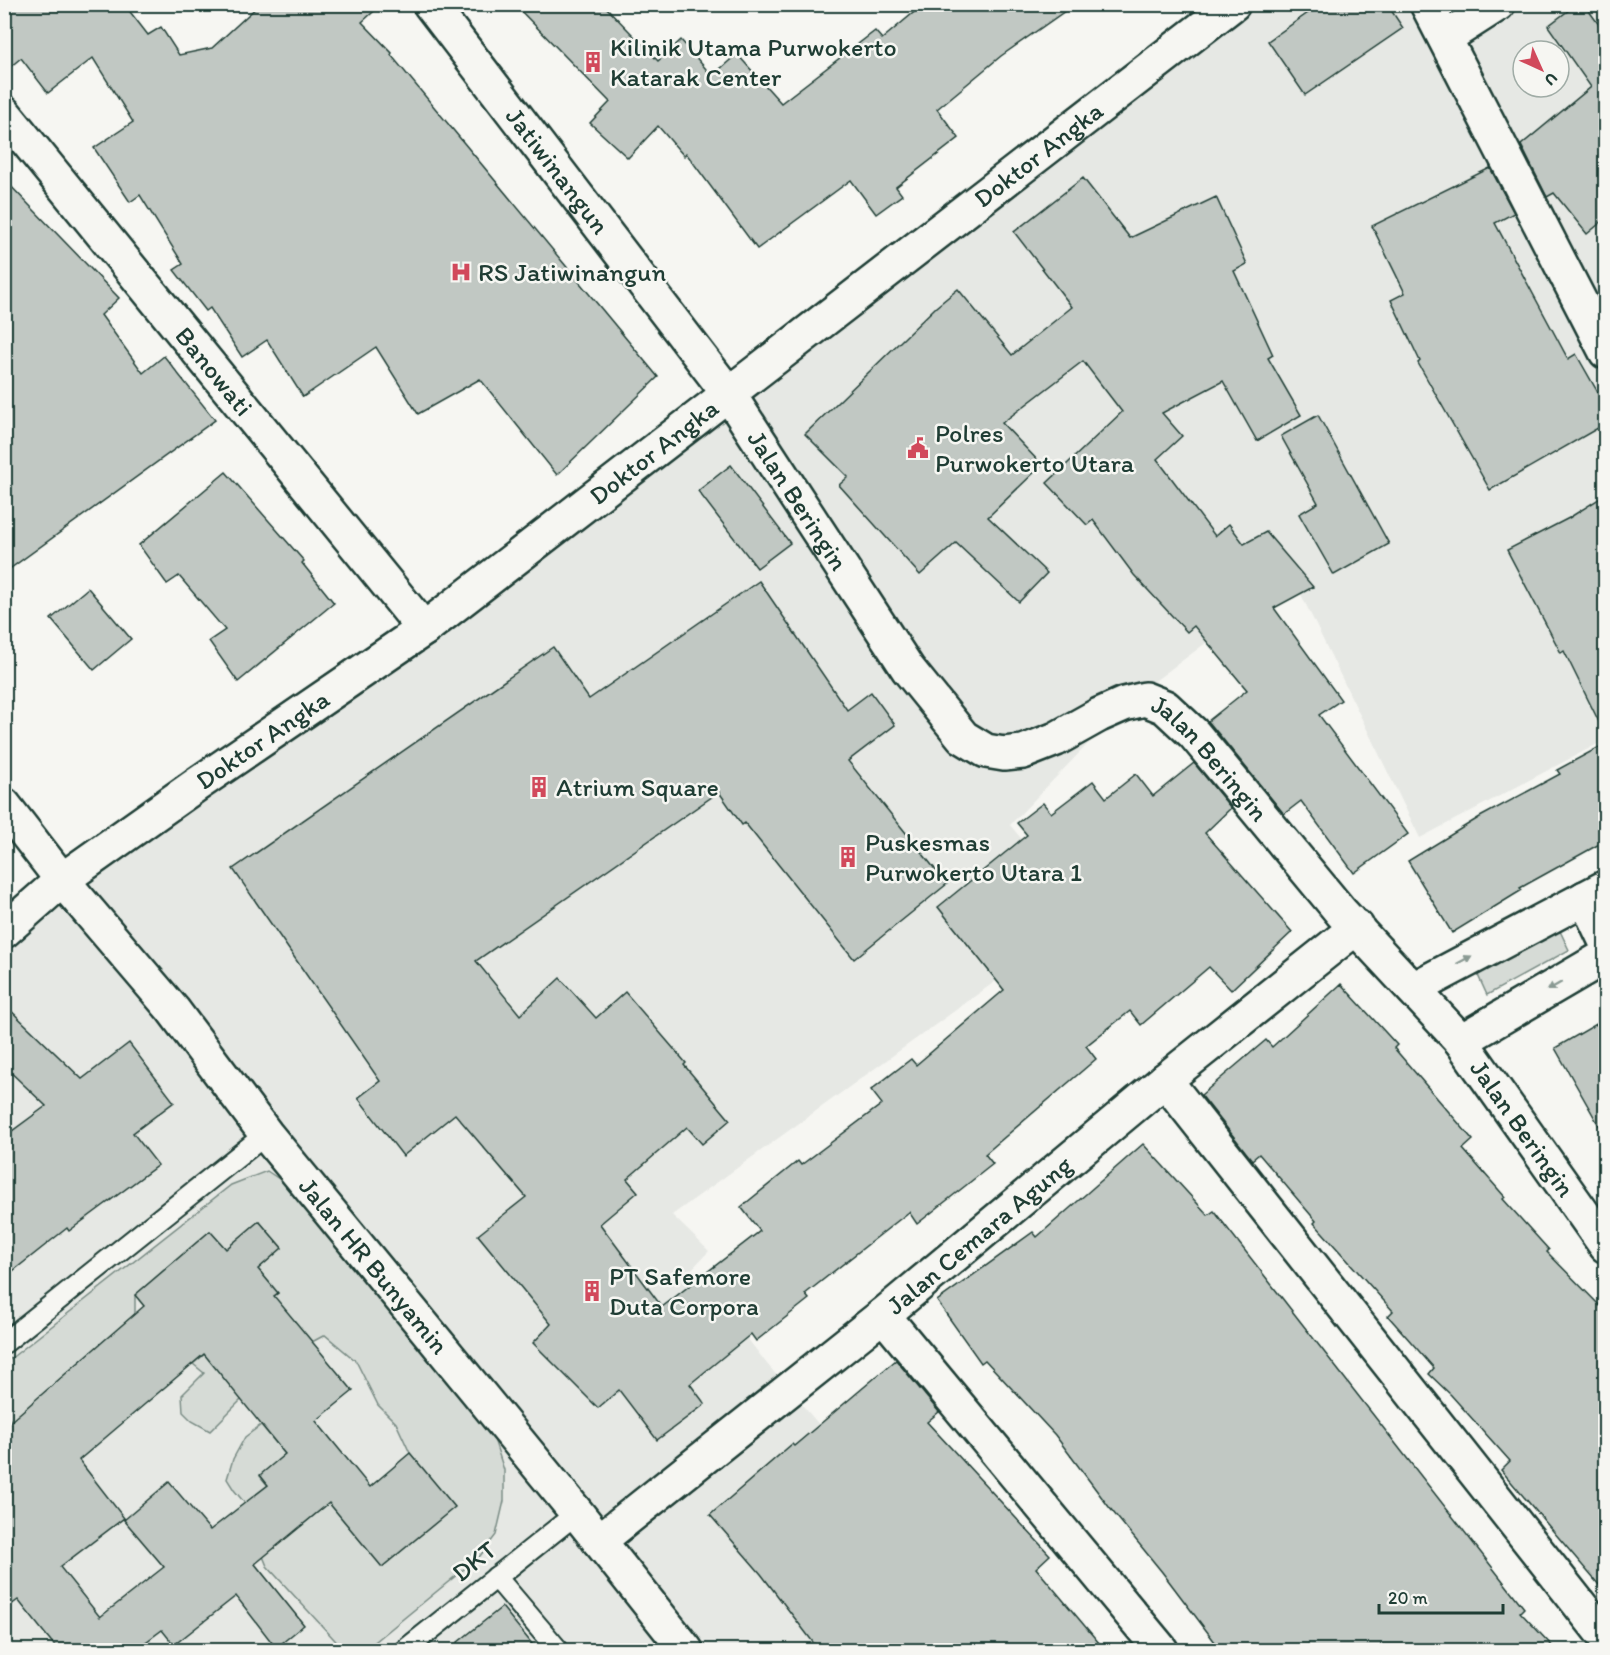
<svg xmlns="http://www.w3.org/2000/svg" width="1610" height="1655" viewBox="0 0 1610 1655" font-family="Itim,sans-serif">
<rect width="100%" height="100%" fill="#f6f6f2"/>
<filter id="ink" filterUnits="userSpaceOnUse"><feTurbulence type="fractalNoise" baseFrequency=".0167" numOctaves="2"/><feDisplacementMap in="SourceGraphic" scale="12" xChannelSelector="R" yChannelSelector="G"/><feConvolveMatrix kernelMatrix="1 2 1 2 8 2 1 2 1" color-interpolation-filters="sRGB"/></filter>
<g filter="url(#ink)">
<path fill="#e6e8e4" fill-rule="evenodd" d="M 1231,5 L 1605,5 L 1605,740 L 1420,838 L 1293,578 L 1132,698 L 1010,825 L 1086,916 L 672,1215 L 709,1251 L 691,1270 L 699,1275 L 767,1364 L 816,1421 L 990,1650 L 5,1650 L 4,931 ZM 1523,51 L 1559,51 L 1559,87 L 1523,87 Z"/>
<g fill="#d6dbd6" stroke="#7a8c85" stroke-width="1.5">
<path d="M 1560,931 L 1569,950 L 1487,995 L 1477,973 Z"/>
<path d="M 267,1171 L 282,1181 L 318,1220 L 494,1439 L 504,1470 L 504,1501 L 496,1535 L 480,1556 L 365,1650 L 344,1650 L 267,1566 L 256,1539 L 262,1524 L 234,1490 L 227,1479 L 233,1459 L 245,1437 L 261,1425 L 285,1454 L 260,1476 L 301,1526 L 329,1503 L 382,1567 L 454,1507 L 410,1453 L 396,1423 L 378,1405 L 356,1361 L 325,1335 L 312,1342 L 241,1400 L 210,1431 L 192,1421 L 183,1412 L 182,1395 L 204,1373 L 193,1364 L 278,1293 L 258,1269 L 282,1248 L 259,1221 L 226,1249 L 210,1231 L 135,1295 L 135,1314 L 45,1392 L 93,1448 L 57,1478 L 5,1413 L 5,1363 L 231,1185 Z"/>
</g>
<g fill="#c1c8c3" stroke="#1f3d34" stroke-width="1.5" fill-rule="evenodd">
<path d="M 4,4 L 124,4 L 148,35 L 161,27 L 179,55 L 212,48 L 260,4 L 382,4 L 362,22 L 392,53 L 391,55 L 658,377 L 557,475 L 480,379 L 418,414 L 376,347 L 303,397 L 267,340 L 242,357 L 210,308 L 206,311 L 174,270 L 183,264 L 140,195 L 130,202 L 94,148 L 133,122 L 93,58 L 48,93 L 21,58 L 4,72 Z"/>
<path d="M 514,4 L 603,4 L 658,61 L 681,40 L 712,76 L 737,54 L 781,103 L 875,31 L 882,39 L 924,4 L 1075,4 L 1001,56 L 937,109 L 959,138 L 896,187 L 902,195 L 876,214 L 851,180 L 757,249 L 686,153 L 684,156 L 658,126 L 628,158 L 590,123 L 610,102 Z"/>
<path d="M 1321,4 L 1387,4 L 1403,28 L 1305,95 L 1268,41 Z"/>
<path d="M 1577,4 L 1584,4 L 1605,33 L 1605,219 L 1587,234 L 1554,193 L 1547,197 L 1521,145 L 1591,87 L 1548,26 Z"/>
<path d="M 1490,168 L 1514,213 L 1495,223 L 1568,359 L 1576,354 L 1605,405 L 1605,424 L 1490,490 L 1418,363 L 1420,361 L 1391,300 L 1405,293 L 1372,226 Z"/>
<path d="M 1083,178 L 1130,238 L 1216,197 L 1247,264 L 1234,271 L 1273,355 L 1268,358 L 1301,415 L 1257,441 L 1223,381 L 1162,413 L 1182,436 L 1157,459 L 1215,536 L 1229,524 L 1244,544 L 1266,532 L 1313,587 L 1274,608 L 1341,700 L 1319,715 L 1408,834 L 1354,873 L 1301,801 L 1284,814 L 1208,721 L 1247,690 L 1194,626 L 1187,632 L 1134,575 L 1093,520 L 1087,525 L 1047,483 L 1122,412 L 1083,361 L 1002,423 L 1042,465 L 988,517 L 1047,573 L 1019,602 L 956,543 L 920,575 L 839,485 L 848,477 L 805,434 L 936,307 L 958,289 L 1012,355 L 1072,307 L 1014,232 Z"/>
<path d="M 4,179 L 119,298 L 101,315 L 143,373 L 164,356 L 215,420 L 4,573 Z"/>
<path d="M 1318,415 L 1389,544 L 1334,575 L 1299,514 L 1318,503 L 1281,436 Z"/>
<path d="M 731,465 L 790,543 L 757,568 L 698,491 Z"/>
<path d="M 226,472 L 304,561 L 302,563 L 334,603 L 238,682 L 209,641 L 225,630 L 179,576 L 167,584 L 139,545 Z"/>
<path d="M 1605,495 L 1605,734 L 1564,651 L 1561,653 L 1507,550 L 1569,518 Z"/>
<path d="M 759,581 L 847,710 L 871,692 L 895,725 L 848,761 L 947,884 L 854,959 L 745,823 L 742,825 L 719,792 L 476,961 L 520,1015 L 560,978 L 596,1018 L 625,992 L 686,1063 L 684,1065 L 730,1120 L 702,1144 L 687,1127 L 627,1179 L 638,1192 L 600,1224 L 662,1307 L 760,1231 L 741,1207 L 798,1161 L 801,1165 L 882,1104 L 871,1090 L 911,1059 L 916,1065 L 1004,990 L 938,907 L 1027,835 L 1017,823 L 1043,803 L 1051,813 L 1093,781 L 1106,798 L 1136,774 L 1153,796 L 1194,763 L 1231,808 L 1205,833 L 1292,932 L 1231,990 L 1209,967 L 1141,1025 L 1130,1011 L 1086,1046 L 1096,1059 L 985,1154 L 993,1164 L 917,1224 L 909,1212 L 805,1294 L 809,1299 L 756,1341 L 751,1334 L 690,1384 L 705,1404 L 657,1440 L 619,1390 L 598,1408 L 533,1343 L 551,1324 L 478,1235 L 526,1197 L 455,1114 L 403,1156 L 358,1098 L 380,1081 L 233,869 L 553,647 L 589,699 Z"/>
<path d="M 88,588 L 131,639 L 94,670 L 51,619 Z"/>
<path d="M 1605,744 L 1605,841 L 1520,888 L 1522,890 L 1452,933 L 1408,861 L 1480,817 L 1560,774 L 1557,770 Z"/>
<path d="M 1341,984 L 1397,1045 L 1394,1048 L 1473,1140 L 1463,1149 L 1505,1197 L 1503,1199 L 1549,1250 L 1547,1252 L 1605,1311 L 1605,1592 L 1501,1470 L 1510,1461 L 1451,1395 L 1429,1374 L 1434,1368 L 1388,1316 L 1393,1311 L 1314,1223 L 1316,1221 L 1259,1154 L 1252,1160 L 1201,1095 L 1266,1040 L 1272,1047 Z"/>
<path d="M 4,1004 L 82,1079 L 129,1043 L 174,1102 L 133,1133 L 158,1165 L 69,1231 L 67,1228 L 4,1278 L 4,1137 L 46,1106 L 4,1066 Z"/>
<path d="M 1605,1019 L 1605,1136 L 1555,1048 Z"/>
<path d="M 1143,1144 L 1208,1215 L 1214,1211 L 1524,1608 L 1520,1612 L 1556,1650 L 1221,1650 L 1162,1572 L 1109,1507 L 1055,1435 L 985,1360 L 981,1363 L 937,1301 L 1033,1232 L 1037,1237 Z"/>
<path d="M 259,1221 L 282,1248 L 258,1269 L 278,1293 L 274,1296 L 353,1391 L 316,1421 L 370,1487 L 410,1453 L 455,1507 L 382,1567 L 329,1503 L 255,1564 L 304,1625 L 276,1648 L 236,1596 L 174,1645 L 162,1630 L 135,1650 L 58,1650 L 18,1600 L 4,1610 L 4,1427 L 144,1306 L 135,1295 L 210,1231 L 226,1249 ZM 204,1354 L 285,1454 L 260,1475 L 268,1485 L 210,1530 L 169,1482 L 124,1520 L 164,1567 L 100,1617 L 60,1567 L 124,1518 L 79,1460 Z"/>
<path d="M 896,1360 L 939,1412 L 927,1422 L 1050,1555 L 1036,1568 L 1105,1650 L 819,1650 L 761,1574 L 710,1515 L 792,1444 L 794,1446 Z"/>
<path d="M 502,1607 L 537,1650 L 448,1650 Z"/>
</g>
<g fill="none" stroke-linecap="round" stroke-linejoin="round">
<defs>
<g id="service">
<path d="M 4,1343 L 266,1134"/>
<path d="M 496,1577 L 558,1650"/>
<path d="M 405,1650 L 577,1513"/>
</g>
<g id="minor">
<path d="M 1427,4 L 1606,352"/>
<path d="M 1445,38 L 1498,4"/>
<path id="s1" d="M 4,113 L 424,629"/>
<path id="s2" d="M 728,393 L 908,669 L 963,737 L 986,751 L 1004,754 L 1023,752 L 1056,739 L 1099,715 L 1124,704 L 1145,699 L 1165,707 L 1194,734 L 1341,912 L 1461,1041 L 1606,1246"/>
<path d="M 1585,898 L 1606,942"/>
<path d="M 1413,989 L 1606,887"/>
<path d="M 1461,1041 L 1606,956"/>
<path d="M 1165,1080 L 1606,1638"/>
<path d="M 883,1315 L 1161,1650"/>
<path id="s3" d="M 599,1541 L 883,1315 L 1165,1080 L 1357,927"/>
</g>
<g id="tertiary">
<path id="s4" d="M 430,4 L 728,393"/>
<path id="s5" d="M 4,931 L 62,880 L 196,785 L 424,629 L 1233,4"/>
</g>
<g id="secondary">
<path id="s6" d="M 4,805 L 62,880 L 173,1010 L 266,1134 L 577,1513 L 686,1650"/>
</g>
</defs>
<use href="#service" stroke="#1f3d34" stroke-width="24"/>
<use href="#minor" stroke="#1f3d34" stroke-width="38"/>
<use href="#tertiary" stroke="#1f3d34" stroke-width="38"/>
<use href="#secondary" stroke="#1f3d34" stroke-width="38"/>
<use href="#service" stroke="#f6f6f2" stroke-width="20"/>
<use href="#minor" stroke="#f6f6f2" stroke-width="33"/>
<use href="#tertiary" stroke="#f6f6f2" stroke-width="33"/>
<use href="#secondary" stroke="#f6f6f2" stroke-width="33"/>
</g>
<defs><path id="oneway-solid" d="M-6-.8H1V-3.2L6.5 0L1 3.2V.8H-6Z" transform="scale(1.5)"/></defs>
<g fill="#8a9a93">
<use href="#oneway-solid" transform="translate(1464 960) rotate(-28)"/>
<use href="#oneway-solid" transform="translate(1555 986) rotate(150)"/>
</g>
</g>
<defs>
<symbol id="building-bare" viewBox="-9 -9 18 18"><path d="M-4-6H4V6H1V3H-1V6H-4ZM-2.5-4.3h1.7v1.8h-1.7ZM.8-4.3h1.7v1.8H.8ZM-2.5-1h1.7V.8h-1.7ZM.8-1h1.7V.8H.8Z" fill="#d1495b" stroke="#f6f6f2" stroke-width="2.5" paint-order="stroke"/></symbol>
<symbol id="hospital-bare" viewBox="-9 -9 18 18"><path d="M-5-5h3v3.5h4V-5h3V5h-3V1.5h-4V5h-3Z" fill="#d1495b" stroke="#f6f6f2" stroke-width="2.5" paint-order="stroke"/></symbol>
<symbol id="civic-bare" viewBox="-9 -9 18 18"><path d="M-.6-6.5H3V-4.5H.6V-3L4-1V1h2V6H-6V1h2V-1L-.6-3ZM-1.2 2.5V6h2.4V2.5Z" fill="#d1495b" stroke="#f6f6f2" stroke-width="2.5" paint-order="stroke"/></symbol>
</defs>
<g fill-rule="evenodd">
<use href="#building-bare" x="578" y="47" width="30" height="30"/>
<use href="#hospital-bare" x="446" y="257" width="30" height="30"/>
<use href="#civic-bare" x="903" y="433" width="30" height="30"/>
<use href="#building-bare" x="524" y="772" width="30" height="30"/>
<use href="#building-bare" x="833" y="842" width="30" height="30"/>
<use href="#building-bare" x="577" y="1276" width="30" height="30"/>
</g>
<g text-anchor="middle" stroke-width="5" stroke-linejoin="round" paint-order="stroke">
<g font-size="26" fill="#1f3d34" stroke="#f6f6f2" text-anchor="start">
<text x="610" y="56">Kilinik Utama Purwokerto<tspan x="610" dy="30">Katarak Center</tspan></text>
<text x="478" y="281">RS Jatiwinangun</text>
<text x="935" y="442">Polres<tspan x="935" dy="30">Purwokerto Utara</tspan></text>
<text x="556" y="796">Atrium Square</text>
<text x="865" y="851">Puskesmas<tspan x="865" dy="30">Purwokerto Utara 1</tspan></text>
<text x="609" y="1285">PT Safemore<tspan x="609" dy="30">Duta Corpora</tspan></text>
</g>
<g font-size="26" fill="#1f3d34" stroke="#f6f6f2">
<text dy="9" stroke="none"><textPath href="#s5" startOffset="1294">Doktor Angka</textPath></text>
<text dy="9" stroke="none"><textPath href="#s4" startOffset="210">Jatiwinangun</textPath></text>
<text dy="9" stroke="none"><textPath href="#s1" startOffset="333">Banowati</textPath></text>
<text dy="9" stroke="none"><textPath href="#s5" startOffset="808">Doktor Angka</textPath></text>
<text dy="9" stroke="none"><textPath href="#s2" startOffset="128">Jalan Beringin</textPath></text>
<text dy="9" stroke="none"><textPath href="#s5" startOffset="322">Doktor Angka</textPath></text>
<text dy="9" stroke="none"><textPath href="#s2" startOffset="704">Jalan Beringin</textPath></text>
<text dy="9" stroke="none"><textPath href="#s2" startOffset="1190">Jalan Beringin</textPath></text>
<text dy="9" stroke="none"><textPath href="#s3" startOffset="488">Jalan Cemara Agung</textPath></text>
<text dy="9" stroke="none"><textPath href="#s6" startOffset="591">Jalan HR Bunyamin</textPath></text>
<text transform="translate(474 1561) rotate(-39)" y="9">DKT</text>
</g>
</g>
<rect width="1610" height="1655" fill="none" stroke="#f6f6f2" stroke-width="24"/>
<rect x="12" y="12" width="1586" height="1631" fill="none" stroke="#1f3d34" stroke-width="2" filter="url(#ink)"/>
<g transform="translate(1541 69) rotate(135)"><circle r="28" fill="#f6f6f2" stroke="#a0aca6" stroke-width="1.5"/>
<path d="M0-4.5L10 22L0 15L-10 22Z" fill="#d1495b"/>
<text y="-9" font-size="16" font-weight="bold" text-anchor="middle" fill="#1f3d34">U</text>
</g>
<path d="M1379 1604v9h124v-9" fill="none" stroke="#1f3d34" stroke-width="3"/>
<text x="1388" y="1604" font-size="18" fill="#1f3d34" stroke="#f6f6f2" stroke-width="4.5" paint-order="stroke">20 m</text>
</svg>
